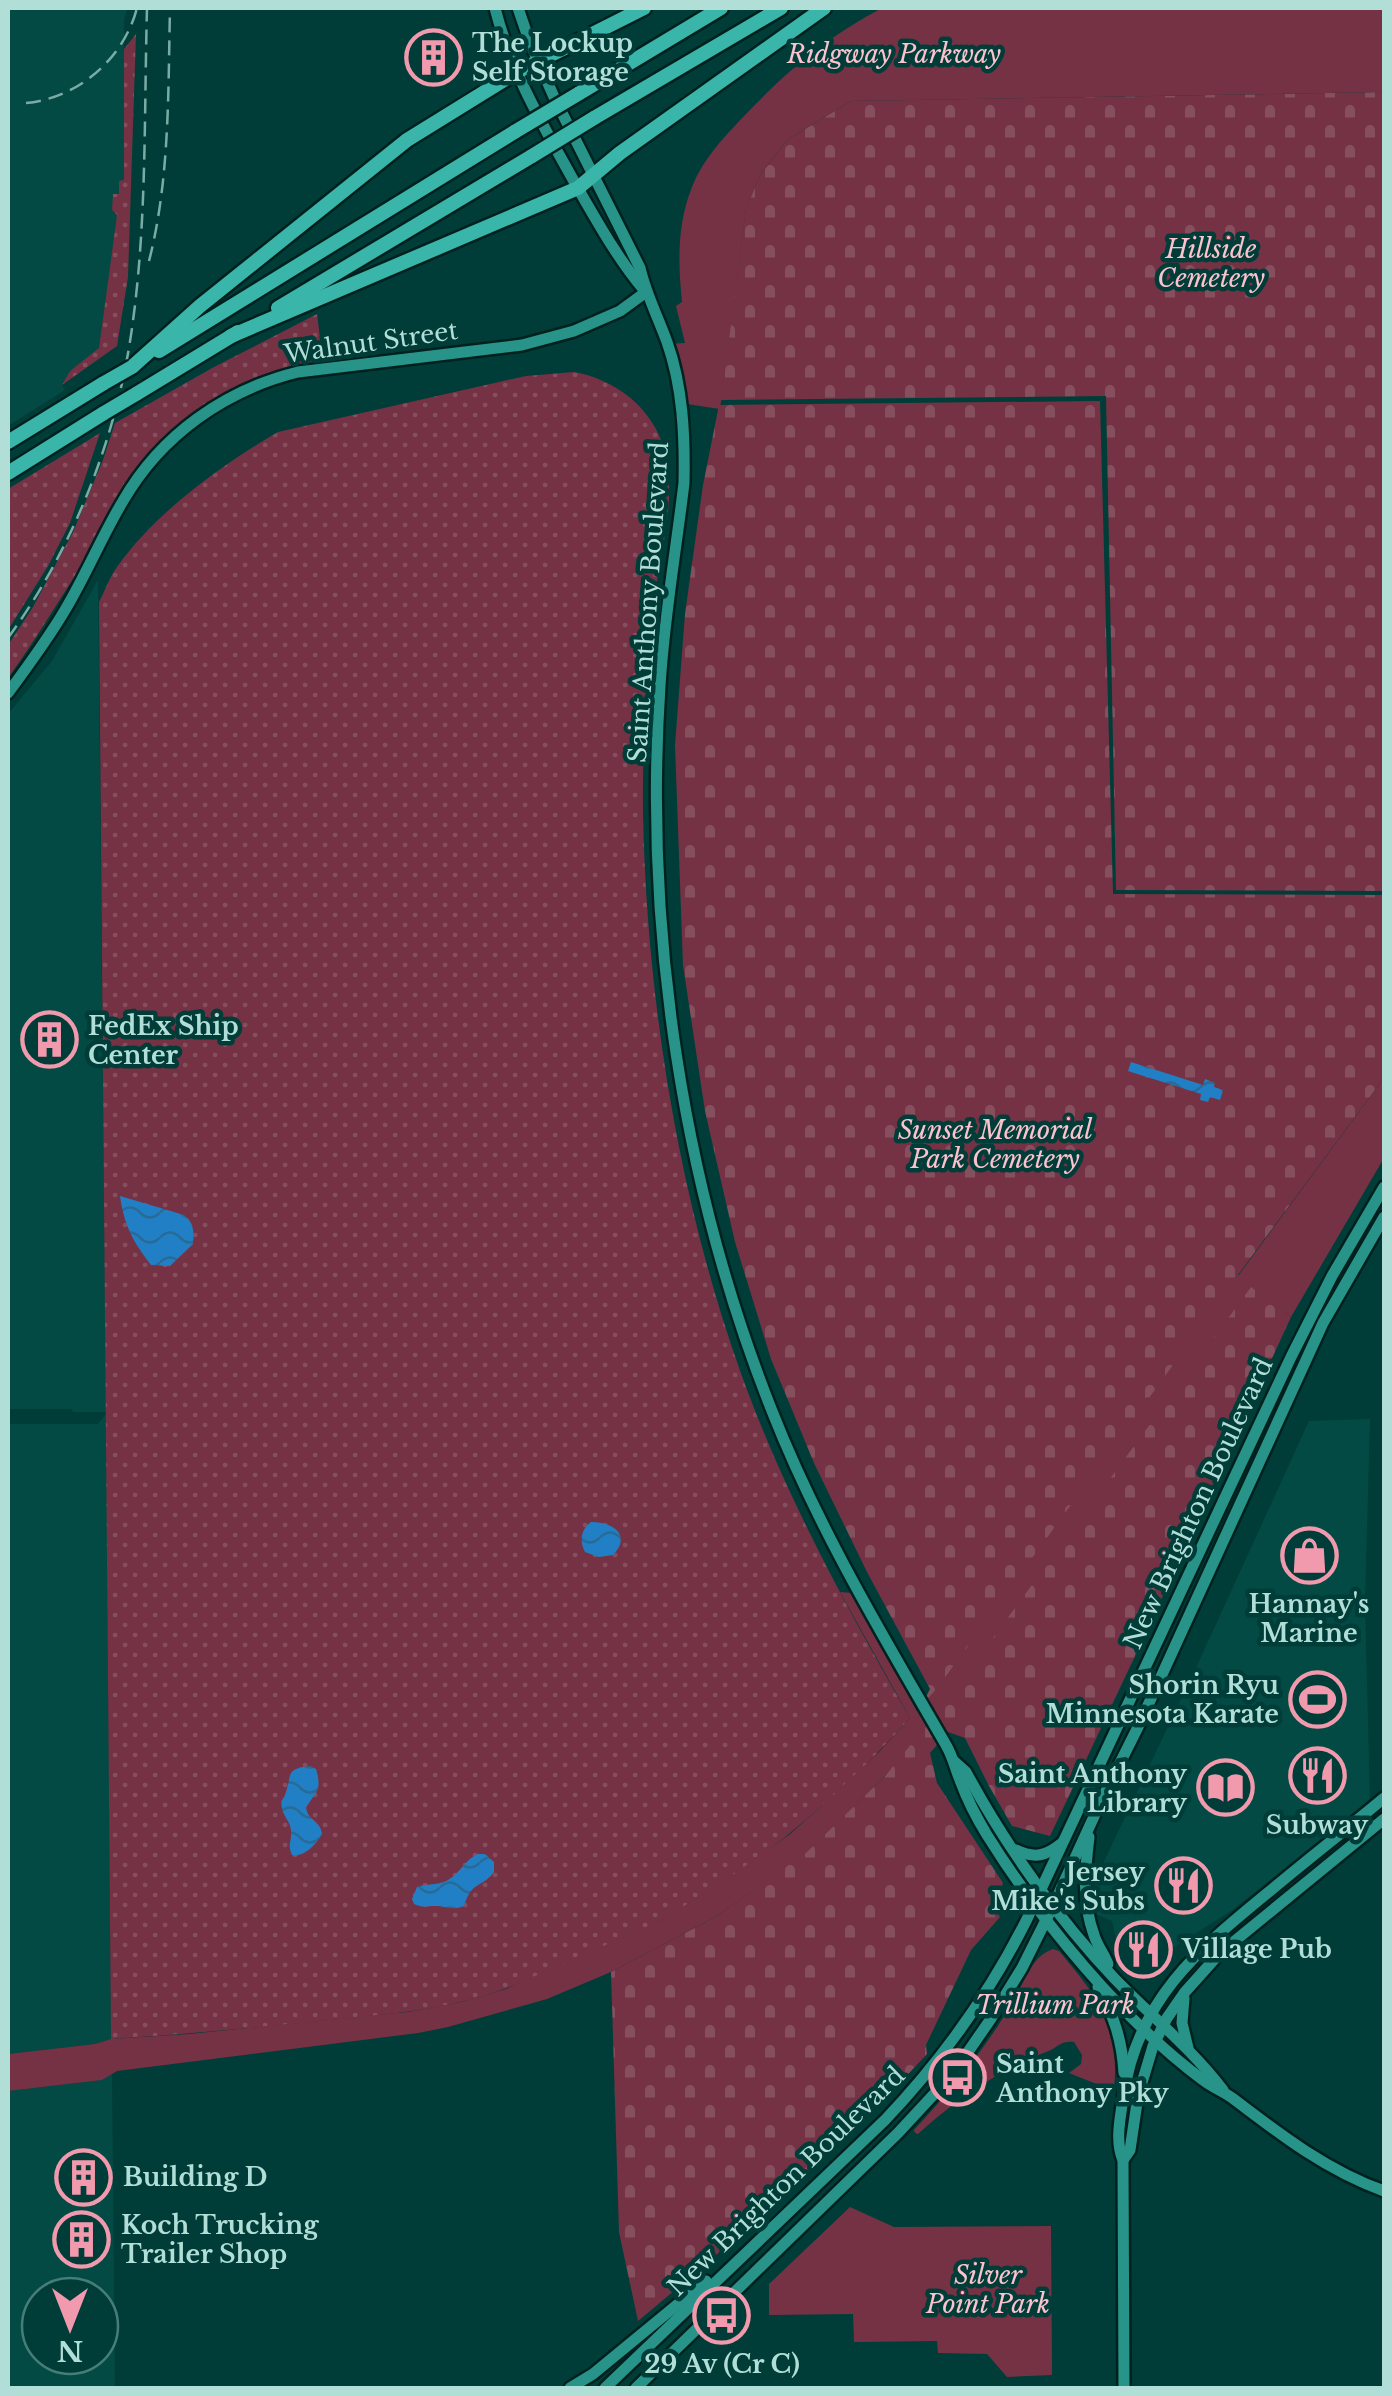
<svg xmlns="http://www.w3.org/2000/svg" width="1392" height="2396" viewBox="0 0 1392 2396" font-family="'Libre Baskerville',serif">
<defs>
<pattern id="grass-dots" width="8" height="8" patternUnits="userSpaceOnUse" patternTransform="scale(2.5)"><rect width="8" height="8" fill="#753244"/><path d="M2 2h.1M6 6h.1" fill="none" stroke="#864f5e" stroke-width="1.8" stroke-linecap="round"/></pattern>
<pattern id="cemetery-stones" width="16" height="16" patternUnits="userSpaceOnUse" patternTransform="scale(2.5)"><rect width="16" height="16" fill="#753244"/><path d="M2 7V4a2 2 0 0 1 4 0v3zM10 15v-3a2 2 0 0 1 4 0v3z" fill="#864f5e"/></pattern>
<pattern id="water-waves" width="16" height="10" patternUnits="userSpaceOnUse" patternTransform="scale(2.5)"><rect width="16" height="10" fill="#2180c5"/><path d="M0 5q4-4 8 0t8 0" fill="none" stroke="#286b96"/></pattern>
</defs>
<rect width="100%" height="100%" fill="#003d38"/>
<g fill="#044a44" fill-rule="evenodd">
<path d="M 8,8 L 127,8 L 124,20 L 124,181 L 119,195 L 114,194 L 112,210 L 117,215 L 99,349 L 70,371 L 62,385 L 65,390 L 8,426 Z"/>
<path d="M 98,580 L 106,1412 L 73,1412 L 72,1409 L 8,1409 L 8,714 L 52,661 Z"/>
<path d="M 106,1414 L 111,2039 L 95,2044 L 8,2054 L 8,1424 L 98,1424 Z"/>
<path d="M 1370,1419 L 1365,1604 L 1370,1802 L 1231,1911 L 1166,1952 L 1160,1951 L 1151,1968 L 1119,1952 L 1112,1921 L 1094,1913 L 1092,1887 L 1201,1657 L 1309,1421 Z"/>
<path d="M 112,2074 L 115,2388 L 8,2388 L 8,2091 L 102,2080 ZM 40,2296 L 100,2296 L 100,2356 L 40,2356 Z"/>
</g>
<g fill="url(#grass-dots)">
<path d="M 136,34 L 128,277 L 117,346 L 62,385 L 70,371 L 99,348 L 117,215 L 112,210 L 113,194 L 119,194 L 119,181 L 124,180 L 124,49 Z"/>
<path d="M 317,314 L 323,361 C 241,376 167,417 123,489 C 108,513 99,541 83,564 C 58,601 35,641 8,678 L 8,645 L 33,607 L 73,532 L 103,460 L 115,423 L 214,367 Z"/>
<path d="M 574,372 C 614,379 650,406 663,445 C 679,495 660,552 654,602 C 647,673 642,743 643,814 C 647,1017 685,1240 762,1428 C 803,1528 856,1624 910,1718 C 839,1797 757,1867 664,1919 C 640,1933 613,1943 588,1954 C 546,1973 504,1992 460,2002 C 417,2012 374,2016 331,2020 C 258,2028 185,2034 111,2039 L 99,602 C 105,591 109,578 117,567 C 155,513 221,465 278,432 L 526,376 Z"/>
<path d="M 100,433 L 70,523 L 48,566 L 8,630 L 8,489 Z"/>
</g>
<g fill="url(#cemetery-stones)">
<path d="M 1384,92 L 1384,891 L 1116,890 L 1106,396 L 720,400 L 746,208 L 760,175 L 787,140 L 851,101 Z"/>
<path d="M 1100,401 L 1113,894 L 1384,895 L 1384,1078 L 1238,1275 L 1291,1317 L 1144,1637 L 1050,1836 L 1012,1826 L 989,1786 L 965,1738 L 948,1732 L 930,1753 L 937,1783 L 1003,1883 L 994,1907 L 1000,1917 L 971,1950 L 926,2045 L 927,2054 C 837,2152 740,2236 638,2321 L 619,2232 L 611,1972 L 717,1916 L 807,1851 L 886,1775 L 930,1689 L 867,1572 L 814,1463 L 771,1359 L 735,1242 L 705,1111 L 683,965 L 675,745 L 685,614 L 703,485 L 719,405 Z"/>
</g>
<g fill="#753244">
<path d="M 882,8 L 1384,8 L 1384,92 L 851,101 L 787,140 L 760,175 L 746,209 L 720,409 L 680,403 L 667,344 L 685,343 L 676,306 L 682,302 C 678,263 677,224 692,187 C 704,157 726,135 748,112 C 789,69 829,36 882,8 Z"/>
<path d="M 1384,1078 L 1384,1158 L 1291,1317 L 1251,1287 L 948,1699 L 886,1775 L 807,1852 L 717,1916 L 611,1972 L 547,1999 L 448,2027 L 418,2033 L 117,2071 L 102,2080 L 8,2091 L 8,2054 L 95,2044 L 111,2039 L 189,2034 L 408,2012 L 461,2002 L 506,1989 L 660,1921 L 727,1879 L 790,1834 L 817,1810 L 880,1751 L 910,1718 L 840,1592 L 852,1593 L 917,1711 L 938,1687 L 1238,1276 Z"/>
<path d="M 1053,1949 L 1059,1951 C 1100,2000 1120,2025 1114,2091 L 1069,2073 L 1081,2064 L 1082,2055 L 1074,2042 C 1060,2040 1058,2048 1046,2052 C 999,2070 955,2100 918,2134 L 915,2133 L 914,2130 C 952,2089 987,2047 1015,1998 C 1025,1980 1032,1956 1053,1949 Z"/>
<path d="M 850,2207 L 894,2227 L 1051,2226 L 1052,2375 L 1007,2377 L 987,2354 L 938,2353 L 937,2341 L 854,2342 L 853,2314 L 769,2315 L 769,2284 Z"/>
</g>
<g fill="url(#water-waves)">
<path d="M 1131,1062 L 1203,1085 L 1205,1079 L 1215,1083 L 1214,1087 L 1223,1090 L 1220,1100 L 1210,1097 L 1208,1102 L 1200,1100 L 1201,1094 L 1128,1071 Z"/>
<path d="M 120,1196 L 184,1215 C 194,1223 194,1231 193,1244 L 170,1266 L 151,1265 C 133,1242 124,1225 120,1196 Z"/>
<path d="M 591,1522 C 613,1522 632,1535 613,1555 L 599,1557 L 585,1552 C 579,1541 581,1529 591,1522 Z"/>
<path d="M 310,1766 L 316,1769 C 322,1790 317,1791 306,1807 C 307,1820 321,1821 322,1834 C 317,1844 303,1858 292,1855 C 287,1844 292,1842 291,1831 C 291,1822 283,1816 282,1808 C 280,1798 283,1802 286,1792 C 292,1773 286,1769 310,1766 Z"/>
<path d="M 478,1854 L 485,1854 L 494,1862 L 494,1872 C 481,1889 472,1880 464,1906 C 452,1911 447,1906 435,1906 C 426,1906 423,1908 414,1904 L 412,1899 L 417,1887 C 429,1883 441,1886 451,1878 C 462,1870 466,1859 478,1854 Z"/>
</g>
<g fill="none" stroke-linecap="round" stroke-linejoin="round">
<defs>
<g id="secondary">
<path d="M 495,8 C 511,72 544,127 576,185 C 597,221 617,258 644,290"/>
<path d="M 518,8 L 530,43 L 554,97 L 640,268 C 646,294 658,317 667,342 C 683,387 685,437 684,483 C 676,551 664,618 660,686 C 644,928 682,1185 772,1411 C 818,1528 883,1636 946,1745 C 953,1757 955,1768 960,1780 C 967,1799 976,1817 987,1835 C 1040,1920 1122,2020 1203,2080 C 1213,2088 1225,2092 1235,2100 C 1282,2136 1328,2171 1384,2191"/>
<path d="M 8,693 C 28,666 48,639 65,610 C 86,575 102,536 123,501 C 161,435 225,390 298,372 L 522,345 L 574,331 L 620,311 L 646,292"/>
<path d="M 955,1762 L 966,1772 C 1005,1845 1058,1919 1115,1979 C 1151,2016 1192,2049 1223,2090"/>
<path d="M 1089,1837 C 1085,1870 1082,1902 1094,1935 C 1097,1945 1104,1954 1108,1964"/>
<path d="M 1016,1850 C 1035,1859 1046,1856 1062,1843"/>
<path d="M 1098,1987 C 1114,2016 1122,2040 1124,2073"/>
<path d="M 1184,1998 L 1182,2023 L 1188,2048"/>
<path d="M 1123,2160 L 1130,2150 L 1138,2096 L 1153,2046 L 1167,2018 L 1185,1992 L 1220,1953 L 1384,1819"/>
<path d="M 570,2388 L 593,2374 L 706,2281"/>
<path d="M 605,2388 L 885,2120 C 942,2060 990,1993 1027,1919 L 1291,1357 L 1332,1276 L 1384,1187"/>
<path d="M 636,2388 L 898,2133 L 936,2092 L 961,2062 L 990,2020 L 1022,1968 L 1053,1906 L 1102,1799 L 1138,1727 L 1323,1323 L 1384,1217"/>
<path d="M 1124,2388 L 1123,2160 C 1115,2142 1120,2119 1123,2099 C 1136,2000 1198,1950 1270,1891 C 1308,1859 1347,1829 1384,1798"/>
</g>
<g id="highway">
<path d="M 578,94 L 721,8"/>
<path d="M 594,118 L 781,8"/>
<path d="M 278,308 L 532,156"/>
<path d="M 231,336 L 578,188 L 620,153 L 824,8"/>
<path d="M 159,351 L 516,131"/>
<path d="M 132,367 L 200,306 L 407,140 L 517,72 L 644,8"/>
<path d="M 136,394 L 238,332"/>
<path d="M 8,442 L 104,383"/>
<path d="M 8,473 L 104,413"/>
</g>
</defs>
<use href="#secondary" stroke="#01211e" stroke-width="16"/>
<use href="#highway" stroke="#01211e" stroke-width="19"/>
<use href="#secondary" stroke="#279389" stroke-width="11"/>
<use href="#highway" stroke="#3ab5a9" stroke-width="14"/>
<g stroke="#7aaca6" stroke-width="2.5" stroke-dasharray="15 8" stroke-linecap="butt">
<path d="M 26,103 C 79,98 124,58 137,8"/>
<path d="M 149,261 C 170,179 168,92 170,8"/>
<path d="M 8,638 C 73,549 117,437 132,328 C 147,223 144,114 147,8"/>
</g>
<defs>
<g id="highway-bridge">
<path d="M 516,131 L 578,94"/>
<path d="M 532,156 L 594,118"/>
<path d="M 104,383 L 132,367"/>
<path d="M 104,413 L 136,394"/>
</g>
</defs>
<use href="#highway-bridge" stroke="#01211e" stroke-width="19" stroke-linecap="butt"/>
<use href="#highway-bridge" stroke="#3ab5a9" stroke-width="14"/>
</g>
<defs>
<symbol id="building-ring" viewBox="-11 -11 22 22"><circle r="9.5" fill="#003d38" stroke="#f29aad" stroke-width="1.5"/><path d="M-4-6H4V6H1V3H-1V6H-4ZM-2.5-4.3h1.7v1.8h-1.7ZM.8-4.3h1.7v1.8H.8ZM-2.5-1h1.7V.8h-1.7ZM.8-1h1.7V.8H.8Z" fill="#f29aad"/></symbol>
<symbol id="shop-ring" viewBox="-11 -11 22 22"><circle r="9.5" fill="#003d38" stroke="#f29aad" stroke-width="1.5"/><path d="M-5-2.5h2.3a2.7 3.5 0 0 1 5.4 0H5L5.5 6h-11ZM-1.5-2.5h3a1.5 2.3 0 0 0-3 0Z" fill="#f29aad"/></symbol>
<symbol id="stadium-ring" viewBox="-11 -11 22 22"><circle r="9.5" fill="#003d38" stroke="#f29aad" stroke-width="1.5"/><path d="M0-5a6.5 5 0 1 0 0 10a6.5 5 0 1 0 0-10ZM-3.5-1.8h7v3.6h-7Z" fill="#f29aad"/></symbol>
<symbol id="restaurant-ring" viewBox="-11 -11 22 22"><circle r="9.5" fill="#003d38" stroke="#f29aad" stroke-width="1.5"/><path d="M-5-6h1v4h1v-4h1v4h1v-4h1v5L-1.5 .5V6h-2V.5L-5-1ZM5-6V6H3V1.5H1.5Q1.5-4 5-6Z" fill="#f29aad"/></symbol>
<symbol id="library-ring" viewBox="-11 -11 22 22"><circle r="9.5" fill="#003d38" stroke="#f29aad" stroke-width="1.5"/><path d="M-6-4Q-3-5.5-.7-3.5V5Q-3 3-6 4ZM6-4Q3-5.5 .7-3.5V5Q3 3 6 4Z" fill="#f29aad"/></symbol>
<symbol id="bus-ring" viewBox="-11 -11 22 22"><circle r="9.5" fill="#003d38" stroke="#f29aad" stroke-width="1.5"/><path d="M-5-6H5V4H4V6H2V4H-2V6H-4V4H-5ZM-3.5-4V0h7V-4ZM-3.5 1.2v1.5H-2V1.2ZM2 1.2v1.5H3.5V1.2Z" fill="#f29aad"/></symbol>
</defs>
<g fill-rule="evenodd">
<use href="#building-ring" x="402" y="26" width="63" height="63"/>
<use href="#building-ring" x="18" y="1008" width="63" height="63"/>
<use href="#shop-ring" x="1278" y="1524" width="63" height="63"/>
<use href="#stadium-ring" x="1286" y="1668" width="63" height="63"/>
<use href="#restaurant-ring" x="1286" y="1744" width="63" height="63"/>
<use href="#library-ring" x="1194" y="1756" width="63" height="63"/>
<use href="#restaurant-ring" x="1152" y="1854" width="63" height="63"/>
<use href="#restaurant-ring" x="1112" y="1918" width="63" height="63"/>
<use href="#bus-ring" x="926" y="2046" width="63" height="63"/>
<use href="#building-ring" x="52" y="2146" width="63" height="63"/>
<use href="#building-ring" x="50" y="2208" width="63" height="63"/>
<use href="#bus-ring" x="690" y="2284" width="63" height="63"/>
</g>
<g text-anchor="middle" stroke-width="9" stroke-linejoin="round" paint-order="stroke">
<g font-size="25" font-weight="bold" fill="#b1ded7" stroke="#003d38" text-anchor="start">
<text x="472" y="52">The Lockup<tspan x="472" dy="29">Self Storage</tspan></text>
<text x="88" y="1035">FedEx Ship<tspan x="88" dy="29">Center</tspan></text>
<text x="1309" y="1613" text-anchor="middle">Hannay's<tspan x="1309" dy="29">Marine</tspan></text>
<text x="1279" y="1694" text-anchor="end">Shorin Ryu<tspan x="1279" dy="29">Minnesota Karate</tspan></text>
<text x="1187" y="1783" text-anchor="end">Saint Anthony<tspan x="1187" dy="29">Library</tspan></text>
<text x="1317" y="1834" text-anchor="middle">Subway</text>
<text x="1145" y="1881" text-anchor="end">Jersey<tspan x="1145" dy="29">Mike's Subs</tspan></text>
<text x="1182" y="1958">Village Pub</text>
<text x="996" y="2073">Saint<tspan x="996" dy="29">Anthony Pky</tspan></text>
<text x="123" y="2186">Building D</text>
<text x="121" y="2234">Koch Trucking<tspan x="121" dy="29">Trailer Shop</tspan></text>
<text x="722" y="2373" text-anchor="middle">29 Av (Cr C)</text>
</g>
<g font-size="25" font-style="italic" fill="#fcc3ce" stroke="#003d38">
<text x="894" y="63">Ridgway Parkway</text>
<text x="1211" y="258">Hillside<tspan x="1211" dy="29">Cemetery</tspan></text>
<text x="995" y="1139">Sunset Memorial<tspan x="995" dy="29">Park Cemetery</tspan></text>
<text x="1055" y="2014">Trillium Park</text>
<text x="988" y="2284">Silver<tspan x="988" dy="29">Point Park</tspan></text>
</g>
<g font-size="25" fill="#b1ded7" stroke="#003d38">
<text transform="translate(371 342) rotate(-8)" y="9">Walnut Street</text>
<text transform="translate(648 602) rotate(-86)" y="9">Saint Anthony Boulevard</text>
<text transform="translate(1198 1503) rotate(-65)" y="9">New Brighton Boulevard</text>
<text transform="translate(786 2181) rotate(-44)" y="9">New Brighton Boulevard</text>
</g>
</g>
<rect width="1392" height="2396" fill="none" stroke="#b1ded7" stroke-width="20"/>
<g transform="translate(70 2326) rotate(180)"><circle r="48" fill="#003d38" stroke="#477d78" stroke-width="2.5"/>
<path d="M0-8L18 38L0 25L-18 38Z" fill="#f29aad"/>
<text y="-15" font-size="28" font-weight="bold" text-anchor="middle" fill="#b1ded7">N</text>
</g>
</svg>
